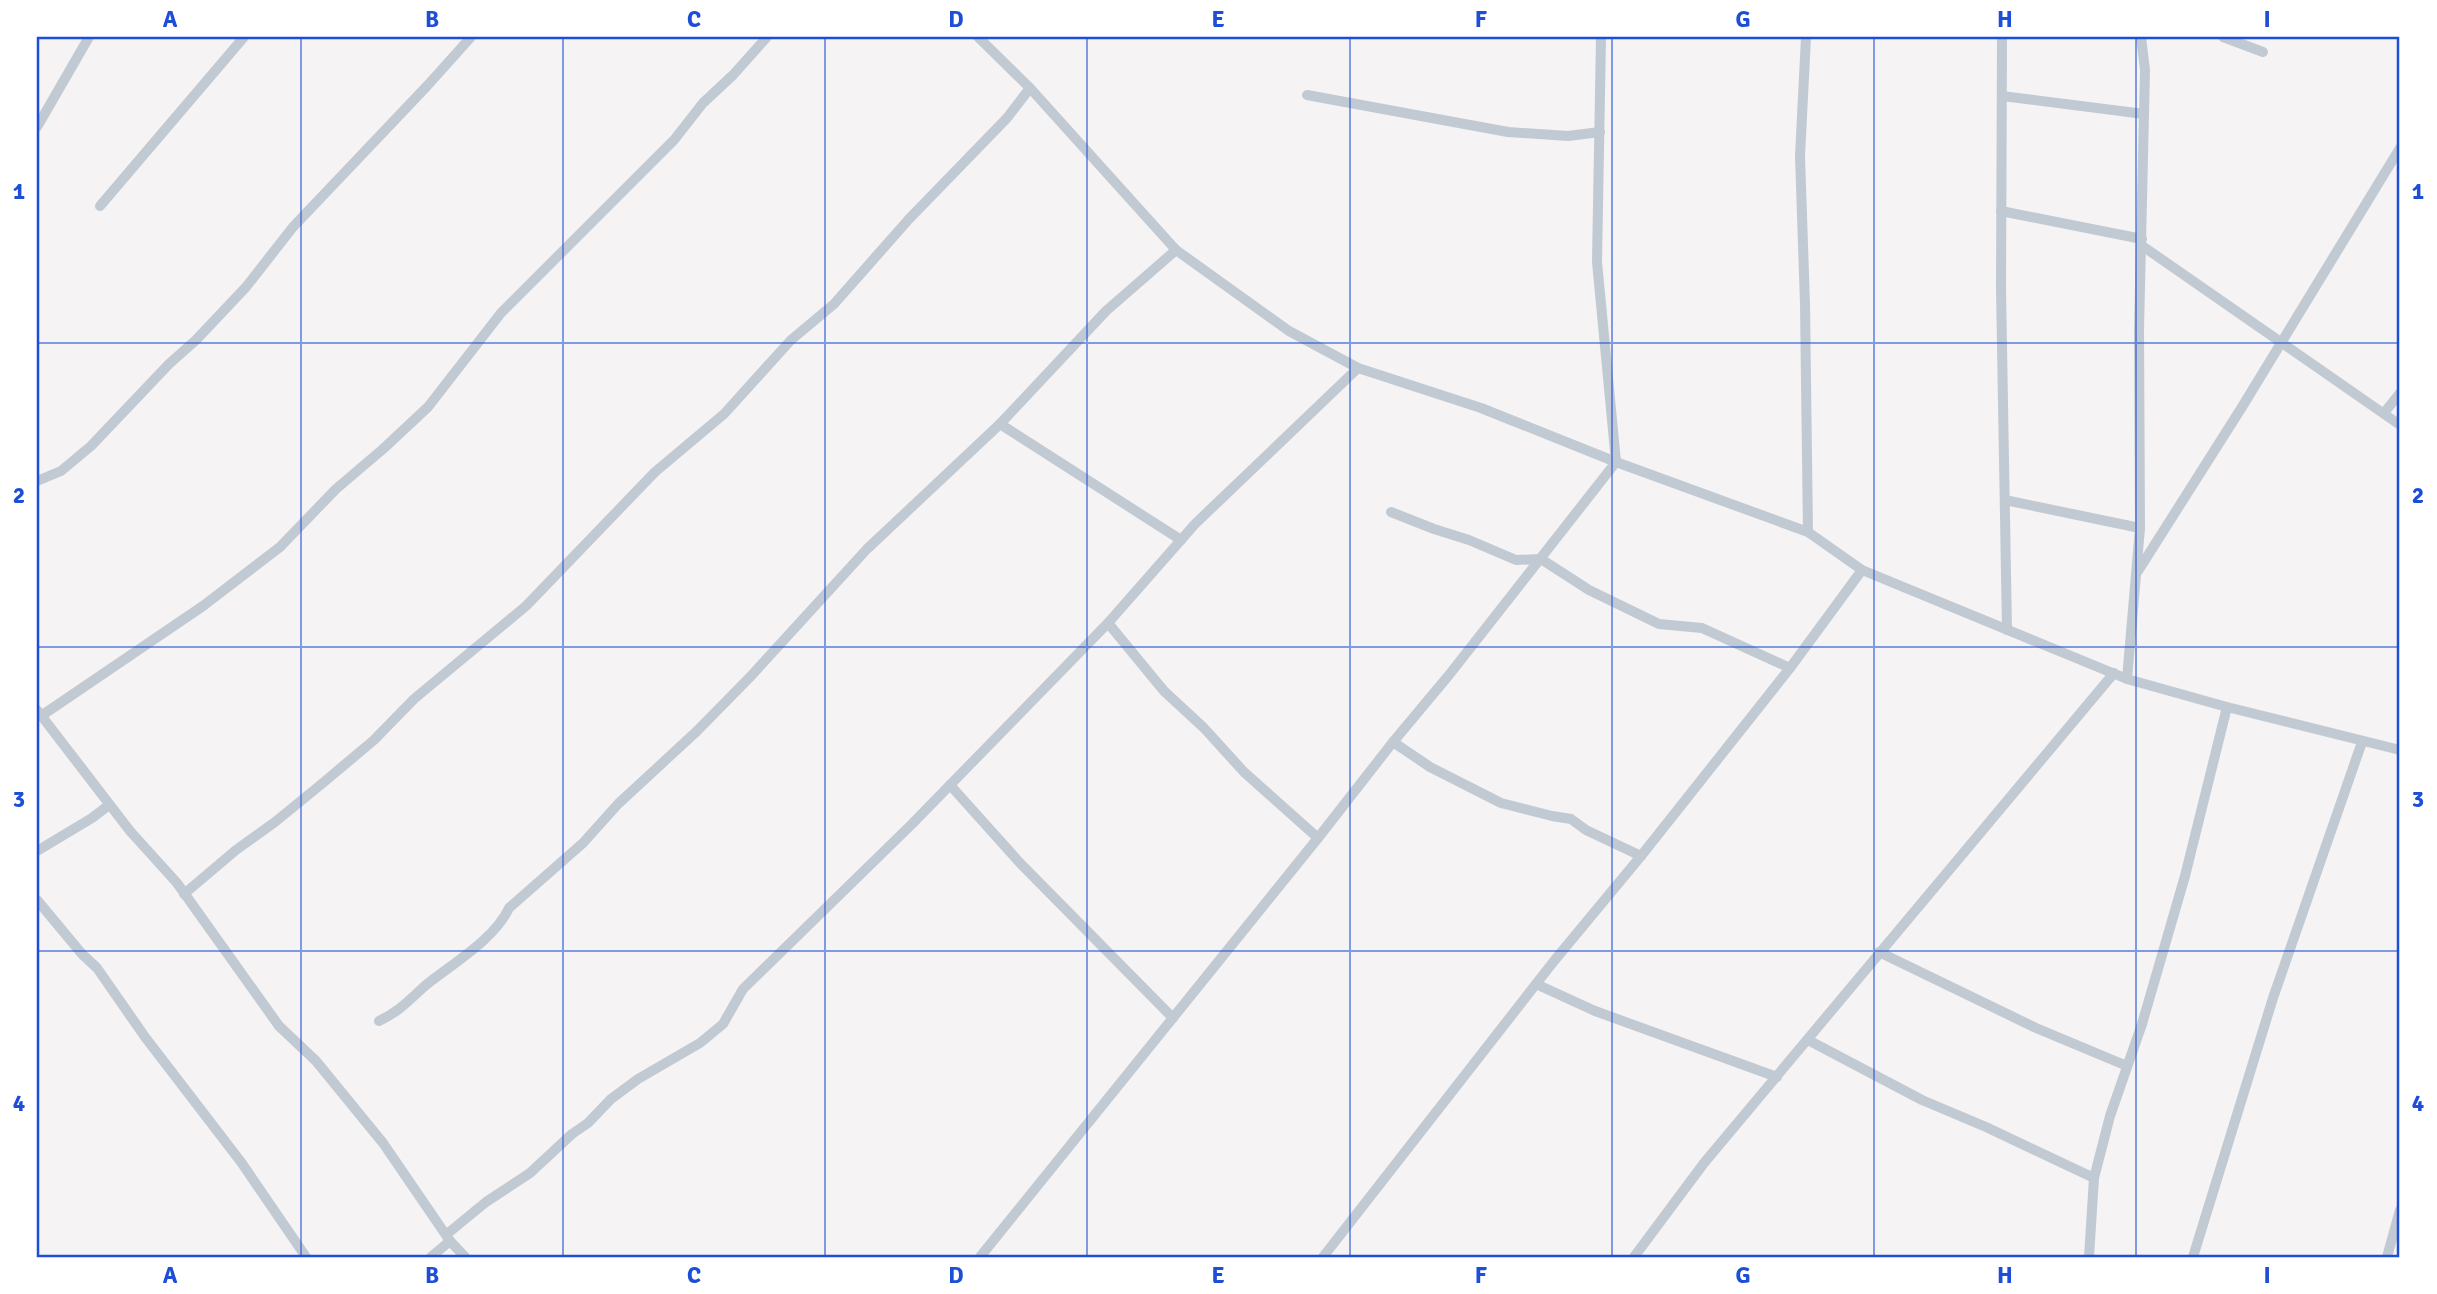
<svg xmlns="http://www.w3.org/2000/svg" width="2437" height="1294" viewBox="0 0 2437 1294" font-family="Signika,sans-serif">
<rect width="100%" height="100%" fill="#f5f3f3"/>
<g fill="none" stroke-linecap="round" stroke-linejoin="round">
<g stroke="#c1cad2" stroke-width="10">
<path d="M 978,37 L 1030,88 L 1176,250 L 1289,331 L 1358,368 L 1481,408 L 1616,462 L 1808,532 L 1862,570 L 2127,679 L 2227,707 L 2400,750"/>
<path d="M 1806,37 L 1800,156 L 1805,304 L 1808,532"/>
<path d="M 2002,37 L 2001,289 L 2007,630"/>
<path d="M 2223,37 L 2263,52"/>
<path d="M 1307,95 L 1508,132 L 1568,136 L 1600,132"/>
<path d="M 2002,96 L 2144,114"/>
<path d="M 37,127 L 89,37"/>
<path d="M 100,206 L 244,37"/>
<path d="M 2001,211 L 2142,239"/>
<path d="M 2141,245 L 2400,425"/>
<path d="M 2384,413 L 2400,393"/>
<path d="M 1000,424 L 1181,540"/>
<path d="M 37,481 L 61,471 L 91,446 L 169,364 L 196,340 L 246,287 L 293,227 L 427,86 L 471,37"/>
<path d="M 2005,500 L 2140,528"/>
<path d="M 1391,512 L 1434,529 L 1469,540 L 1516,560 L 1541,559 L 1589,590 L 1659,624 L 1702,628 L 1790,668"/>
<path d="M 2138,571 L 2242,407 L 2400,148"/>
<path d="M 1108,623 L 1164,691 L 1204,728 L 1244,772 L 1318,838"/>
<path d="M 2127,679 L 2140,528 L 2139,330 L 2145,70 L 2141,37"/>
<path d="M 37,710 L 130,831 L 177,883 L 279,1026 L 316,1061 L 383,1143 L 450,1241 L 465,1257"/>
<path d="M 41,716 L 203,606 L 280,547 L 336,489 L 383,449 L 428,407 L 501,313 L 674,140 L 703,103 L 733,75 L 767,37"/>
<path d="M 1393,742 L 1430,767 L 1501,803 L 1552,816 L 1571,819 L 1586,830 L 1641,856"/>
<path d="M 950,785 L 1020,863 L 1173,1018"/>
<path d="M 37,851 L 92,818 L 109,805"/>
<path d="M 184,894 L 236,850 L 275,822 L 324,782 L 374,740 L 414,699 L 526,606 L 655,472 L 724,414 L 791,340 L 834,304 L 909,219 L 1007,118 L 1030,88"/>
<path d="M 37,900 L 82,954 L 97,968 L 145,1037 L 241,1162 L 306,1257"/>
<path d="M 1879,952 L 2036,1028 L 2127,1066"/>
<path d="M 1536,984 L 1595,1011 L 1777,1077"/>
<path d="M 379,1021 C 400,1011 409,1000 426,985 C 452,964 495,939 509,908 L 583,843 L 618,804 L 697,731 L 751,676 L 867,549 L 1000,424 L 1106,311 L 1176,250"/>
<path d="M 1808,1040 L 1922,1100 L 1986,1127 L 2094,1178 L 2110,1116 L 2142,1024 L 2185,876 L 2227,707"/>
<path d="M 447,1234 L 486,1202 L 530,1173 L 572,1134 L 588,1123 L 611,1099 L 638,1079 L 700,1043 L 723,1024 L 743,989 L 912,824 L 1108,623 L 1195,524 L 1358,368"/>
<path d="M 431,1257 L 450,1241"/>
<path d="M 980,1257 L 1318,838 L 1393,742 L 1449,675 L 1616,462 L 1597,262 L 1601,37"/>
<path d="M 1323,1257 L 1554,961 L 1641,856 L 1790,668 L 1862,570"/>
<path d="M 1634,1257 L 1704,1163 L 2114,673"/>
<path d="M 2089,1257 L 2094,1178"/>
<path d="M 2193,1257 L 2273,998 L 2362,742"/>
<path d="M 2387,1257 L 2400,1210"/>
</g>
</g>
<path fill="none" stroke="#1d4ed8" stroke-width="2" stroke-opacity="0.55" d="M 301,37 L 301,1257M 563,37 L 563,1257M 825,37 L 825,1257M 1087,37 L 1087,1257M 1350,37 L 1350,1257M 1612,37 L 1612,1257M 1874,37 L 1874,1257M 2136,37 L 2136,1257M 37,343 L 2400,343M 37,647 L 2400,647M 37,951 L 2400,951"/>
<rect width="2437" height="1294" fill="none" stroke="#ffffff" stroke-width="77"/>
<rect x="38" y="38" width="2360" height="1218" fill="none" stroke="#1d4ed8" stroke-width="2.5"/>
<g font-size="23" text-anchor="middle" font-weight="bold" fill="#1d4ed8">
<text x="170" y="27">A</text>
<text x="432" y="27">B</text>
<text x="694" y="27">C</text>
<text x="956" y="27">D</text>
<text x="1218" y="27">E</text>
<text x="1481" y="27">F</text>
<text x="1743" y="27">G</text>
<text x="2005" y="27">H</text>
<text x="2267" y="27">I</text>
<text x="19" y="199">1</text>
<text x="2418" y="199">1</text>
<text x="19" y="503">2</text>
<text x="2418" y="503">2</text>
<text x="19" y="807">3</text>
<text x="2418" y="807">3</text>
<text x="19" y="1111">4</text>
<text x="2418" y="1111">4</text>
<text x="170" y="1283">A</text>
<text x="432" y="1283">B</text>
<text x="694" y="1283">C</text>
<text x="956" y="1283">D</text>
<text x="1218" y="1283">E</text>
<text x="1481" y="1283">F</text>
<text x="1743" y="1283">G</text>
<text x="2005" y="1283">H</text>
<text x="2267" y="1283">I</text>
</g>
</svg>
